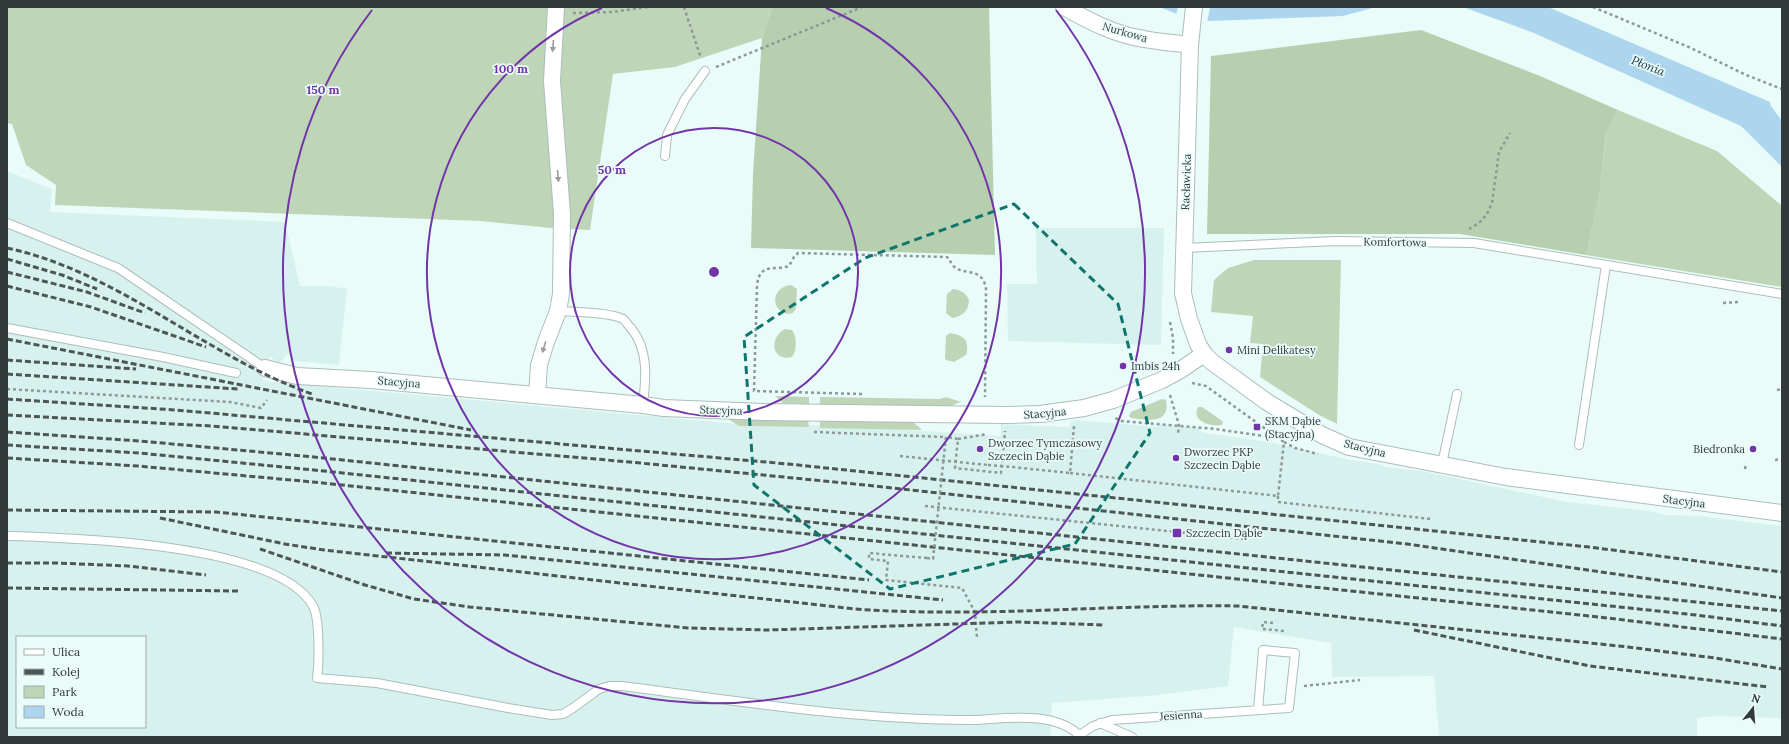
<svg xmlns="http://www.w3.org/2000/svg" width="1789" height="744" viewBox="0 0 1789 744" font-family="Lora,serif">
<rect width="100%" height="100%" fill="#eafcfa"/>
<g fill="#d7f2ee" fill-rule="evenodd">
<path d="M 7,171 L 52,189 L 50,212 L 285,222 L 300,286 L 330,286 L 347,289 L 339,365 L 295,361 L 288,354 L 278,364 L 270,356 L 263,374 L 263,381 L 727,423 L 849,426 L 1001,436 L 1001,424 L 1069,427 L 1070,422 L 1076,420 L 1158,427 L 1159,424 L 1201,428 L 1200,432 L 1269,442 L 1351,460 L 1378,464 L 1385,467 L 1422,471 L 1567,502 L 1650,511 L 1666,515 L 1698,516 L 1782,526 L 1782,718 L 1717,716 L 1697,718 L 1697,737 L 1439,737 L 1434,676 L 1332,677 L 1331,643 L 1234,627 L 1228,686 L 1159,695 L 1052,703 L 1050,737 L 7,737 ZM 17,637 L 145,637 L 145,727 L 17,727 Z"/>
<path d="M 1036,228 L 1164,228 L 1161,345 L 1008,341 L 1007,284 L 1037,284 Z"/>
</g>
<g fill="#bed5b8">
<path d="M 7,7 L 772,7 L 762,38 L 675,67 L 613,74 L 590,230 L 551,228 L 481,221 L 55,205 L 56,185 L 26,165 L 12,124 L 7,123 Z"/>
<path d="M 1618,110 L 1717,151 L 1782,206 L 1782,287 L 1586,255 L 1599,198 L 1606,133 Z"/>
<path d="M 1254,260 L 1341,260 L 1337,424 L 1319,415 L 1260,377 L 1263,344 L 1250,343 L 1253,316 L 1211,312 L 1214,280 L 1228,268 Z"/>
<path d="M 791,285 L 797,289 L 796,308 L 793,313 L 788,314 C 769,310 772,287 791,285 Z"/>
<path d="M 953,289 C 961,290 967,293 969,301 C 968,312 962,316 952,318 L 946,313 L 947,294 Z"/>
<path d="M 785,329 L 792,330 C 797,336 797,351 792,357 C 772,362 768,338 785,329 Z"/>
<path d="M 950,333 C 964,335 970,341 966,355 L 954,362 L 946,360 L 945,358 L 946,336 Z"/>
<path d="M 775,396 L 809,397 L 809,404 L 783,403 Z"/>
<path d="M 820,397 L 940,399 L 946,397 L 961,402 L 950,406 L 820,404 Z"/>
<path d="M 1162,399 L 1166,400 C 1171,425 1146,420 1131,418 L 1129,416 L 1131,412 Z"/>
<path d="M 1198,407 L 1202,407 L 1221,420 L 1223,422 L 1222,425 C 1211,427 1191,422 1198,407 Z"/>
<path d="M 728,419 L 808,420 L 809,427 L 739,426 Z"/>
<path d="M 820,420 L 912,421 L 922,430 L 820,428 Z"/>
</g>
<g fill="#b6d0af">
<path d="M 772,7 L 989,7 L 995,255 L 751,248 L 753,174 L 762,38 Z"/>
<path d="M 1421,30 L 1540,76 L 1618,110 L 1606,133 L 1599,198 L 1586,255 L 1460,234 L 1207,234 L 1211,56 Z"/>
</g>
<g fill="#add5ed">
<path d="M 1159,7 L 1376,7 L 1343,16 L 1208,21 L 1177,14 Z"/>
<path d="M 1463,7 L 1548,7 L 1770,102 L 1771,106 L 1782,121 L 1782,167 L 1741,126 L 1534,33 Z"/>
</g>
<path fill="#eafcfa" d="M 1178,7 L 1210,7 L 1207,23 L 1176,16 Z"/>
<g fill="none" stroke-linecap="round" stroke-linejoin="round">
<defs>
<g id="lane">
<path d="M 665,156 L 667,135 L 685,99 L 705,71"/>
<path d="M 7,223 L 118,268 L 265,368"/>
<path d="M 1184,248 L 1336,241 L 1474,243 L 1782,294"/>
<path d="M 558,311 C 573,312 610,312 623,319 C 626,321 628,326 631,328 C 649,350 646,378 643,405"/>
<path d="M 7,328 L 163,357 L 236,373"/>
<path d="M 1579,445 L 1606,265"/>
<path d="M 1442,464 L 1457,394"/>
<path d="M 7,536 C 74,538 278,543 313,606 C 320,618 319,664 317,678 L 377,683 L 508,708 L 552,715 L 563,714 L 573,708 L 599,689 L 609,686 L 622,686 C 738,701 854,720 971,720 C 1005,719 1053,710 1079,735"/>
<path d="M 1100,723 L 1132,737"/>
<path d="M 1077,737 L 1093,726 L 1112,720 L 1289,708 L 1295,653 L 1263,650 L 1258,710"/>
</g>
<g id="street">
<path d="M 1064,7 C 1089,21 1116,35 1144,39 C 1160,42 1175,43 1190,45"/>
<path d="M 1194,7 L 1190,45 L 1183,293 L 1189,319 L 1198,344 L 1204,354 L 1212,362 L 1267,402 L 1322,435 L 1349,447 L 1506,477 L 1782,513"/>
<path d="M 265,368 L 297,376 L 371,380 L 643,405 L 664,408 L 763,412 L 1006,415 L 1040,414 L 1084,408 L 1113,400 L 1162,380 L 1182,369 L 1204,354"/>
<path d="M 537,395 L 539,365 L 546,342 L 558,311 L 561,294 L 562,214 L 552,81 L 556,7"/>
</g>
</defs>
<use href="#lane" stroke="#acbdbb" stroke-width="10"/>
<use href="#street" stroke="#acbdbb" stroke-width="18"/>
<g stroke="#8d9998" stroke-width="2.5" stroke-dasharray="3 3" stroke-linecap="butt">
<path d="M 684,7 L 701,58"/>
<path d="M 1593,7 L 1691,48 L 1746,75 L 1782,89"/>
<path d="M 573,13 L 612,12 L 648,7"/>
<path d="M 716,67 L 862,7"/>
<path d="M 1469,229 L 1479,223 L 1487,214 L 1492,203 L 1499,152 L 1510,133"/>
<path d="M 1723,303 L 1738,302"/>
<path d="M 1170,322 L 1173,338 L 1173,354"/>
<path d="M 1192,383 L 1206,386 L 1278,438"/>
<path d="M 7,389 L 230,402 L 261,408 L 267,400"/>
<path d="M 1777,390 L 1782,389"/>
<path d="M 862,394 L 754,391 L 757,285 C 760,262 774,271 789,266 L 794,257 L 798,253 L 946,257 L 949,258 C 956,281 982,262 986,289 L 985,397"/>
<path d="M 1170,395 L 1179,425 L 1178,434"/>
<path d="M 814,432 L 946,437"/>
<path d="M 958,439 L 987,434"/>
<path d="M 1284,442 L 1295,448 L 1318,454"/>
<path d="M 945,446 L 946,437 L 958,439 L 955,468 L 1001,473 L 1002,466 L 1070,473 L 1074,426"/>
<path d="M 900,456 L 948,461"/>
<path d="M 1775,460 L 1782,459"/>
<path d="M 988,465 L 1002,466 L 1005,431"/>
<path d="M 1745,469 L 1746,463"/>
<path d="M 1070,473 L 1278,496 L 1284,442 L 1278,438 L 1215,429 L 1122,421 L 1115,418"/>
<path d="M 1278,496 L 1278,502 L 1431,519"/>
<path d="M 925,506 L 1245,539"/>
<path d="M 927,558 L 869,553 L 869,559 L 888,561 L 886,580 L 962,588 L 975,612 L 977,638"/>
<path d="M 1273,623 L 1263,622 L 1262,629 L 1285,631"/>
<path d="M 1304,686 L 1360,680"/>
</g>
<use href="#lane" stroke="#fff" stroke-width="8"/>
<use href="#street" stroke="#fff" stroke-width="16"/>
<g stroke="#4d5655" stroke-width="3" stroke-dasharray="6 3" stroke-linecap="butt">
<path d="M 7,248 C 119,272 205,356 312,394"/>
<path d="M 7,259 L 62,275 L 97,289"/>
<path d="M 7,272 L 87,292 L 145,313"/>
<path d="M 7,286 L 91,307 L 206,347"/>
<path d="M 7,339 L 471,430"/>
<path d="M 7,360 L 136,369"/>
<path d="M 7,374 L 238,389"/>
<path d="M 7,399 L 176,410 L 788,464 L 1589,547 L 1782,572"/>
<path d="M 7,415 L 212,426 L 630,462 L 865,485 L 1407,544 L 1782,598"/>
<path d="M 7,432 L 140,441 L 314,457 L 1782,611"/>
<path d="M 7,445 L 139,453 L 314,470 L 1696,615 L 1782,626"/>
<path d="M 7,458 L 138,466 L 313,482 L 1599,617 L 1782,639"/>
<path d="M 7,510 L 216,512 L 869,580"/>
<path d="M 160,518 L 285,544 L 324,550 L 855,609 C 939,615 1023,611 1107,608 C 1151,607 1194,605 1238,606 L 1628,647 L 1715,658 L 1782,669"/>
<path d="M 260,549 L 365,585 L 414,599 L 470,607 L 688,628 L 768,630 L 1018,622 L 1105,625"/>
<path d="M 386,553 L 505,555 L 943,600"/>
<path d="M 7,563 L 58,563 L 128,566 L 206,575"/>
<path d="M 7,588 L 238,591"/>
<path d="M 1414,630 L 1590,666 L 1768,687"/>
</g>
<g stroke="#8d9998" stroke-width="2.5" stroke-dasharray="3 3" stroke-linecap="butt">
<path d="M 948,461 L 988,465"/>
<path d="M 927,558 L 933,559 L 945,446"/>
</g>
</g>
<defs><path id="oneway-solid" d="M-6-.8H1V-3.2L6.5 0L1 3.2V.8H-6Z"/></defs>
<g fill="#989c9c">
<use href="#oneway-solid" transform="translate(553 46) rotate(95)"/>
<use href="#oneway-solid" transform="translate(558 176) rotate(85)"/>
<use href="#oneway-solid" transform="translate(544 347) rotate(107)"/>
</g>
<path fill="none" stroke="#0f766e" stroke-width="3" stroke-dasharray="8 5" stroke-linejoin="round" d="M 1014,204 L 1118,304 L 1150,433 L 1075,544 L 890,589 L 754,485 L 744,337 L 865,258 Z"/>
<g fill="none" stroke="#7234a9" stroke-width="2">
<circle cx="714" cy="272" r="144"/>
<path d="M826 8A287 287 0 1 1 602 8"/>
<path d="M1056 10A431 431 0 1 1 372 10"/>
</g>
<g fill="#7234a9" stroke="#eafcfa" stroke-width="1.5">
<circle cx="1229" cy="350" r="4"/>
<circle cx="1123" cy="366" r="4"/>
<rect x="1253" y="423" width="8" height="8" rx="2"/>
<circle cx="980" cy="449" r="4"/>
<circle cx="1753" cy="449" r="4"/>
<circle cx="1176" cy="458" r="4"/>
<rect x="1172" y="528" width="10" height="10" rx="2"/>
</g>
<g text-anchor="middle" stroke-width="3.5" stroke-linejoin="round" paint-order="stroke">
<g font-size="11" fill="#323938" stroke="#eafcfa">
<text transform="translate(1125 32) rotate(16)" y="4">Nurkowa</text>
<text transform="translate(1186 182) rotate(-88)" y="4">Racławicka</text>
<text transform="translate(1395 242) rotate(1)" y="4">Komfortowa</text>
<text transform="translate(399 382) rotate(5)" y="4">Stacyjna</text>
<text transform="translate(721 410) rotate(2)" y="4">Stacyjna</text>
<text transform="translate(1045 413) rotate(-5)" y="4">Stacyjna</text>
<text transform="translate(1365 448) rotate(14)" y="4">Stacyjna</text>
<text transform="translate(1684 501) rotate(7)" y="4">Stacyjna</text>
<text transform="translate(1181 715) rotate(-4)" y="4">Jesienna</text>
</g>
<g font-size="11" fill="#323938" stroke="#eafcfa" text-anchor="start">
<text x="1237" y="354">Mini Delikatesy</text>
<text x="1131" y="370">Imbis 24h</text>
<text x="1265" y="425">SKM Dąbie<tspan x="1265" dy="13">(Stacyjna)</tspan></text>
<text x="988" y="447">Dworzec Tymczasowy<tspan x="988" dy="13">Szczecin Dąbie</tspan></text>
<text x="1745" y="453" text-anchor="end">Biedronka</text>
<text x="1184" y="456">Dworzec PKP<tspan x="1184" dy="13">Szczecin Dąbie</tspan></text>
<text x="1186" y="537">Szczecin Dąbie</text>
</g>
<g font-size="12" font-style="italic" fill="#0f3142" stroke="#eafcfa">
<text transform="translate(1648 66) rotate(22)" y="4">Płonia</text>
</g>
</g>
<circle cx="714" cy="272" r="6" fill="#7234a9" stroke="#eafcfa" stroke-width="2"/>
<g font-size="12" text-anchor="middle" font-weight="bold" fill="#7234a9" stroke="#eafcfa" stroke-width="3.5" stroke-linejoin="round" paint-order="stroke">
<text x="511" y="73">100 m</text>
<text x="323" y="94">150 m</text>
<text x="612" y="174">50 m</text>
</g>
<rect width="1789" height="744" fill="none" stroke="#323938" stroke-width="16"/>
<rect x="16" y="636" width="130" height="92" fill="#eafcfa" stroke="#a0aeac"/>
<rect x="24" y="649" width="20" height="6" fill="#ffffff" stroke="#a0aeac"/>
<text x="52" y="656" font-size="12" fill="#323938">Ulica</text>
<rect x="24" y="669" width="20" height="6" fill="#4d5655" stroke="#a0aeac"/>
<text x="52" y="676" font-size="12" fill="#323938">Kolej</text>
<rect x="24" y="686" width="20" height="12" fill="#bed5b8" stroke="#a0aeac"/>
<text x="52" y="696" font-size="12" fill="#323938">Park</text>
<rect x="24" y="706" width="20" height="12" fill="#add5ed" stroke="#a0aeac"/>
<text x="52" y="716" font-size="12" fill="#323938">Woda</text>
<g transform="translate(1753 708) rotate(17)" stroke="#eafcfa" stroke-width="3" paint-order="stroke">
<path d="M0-3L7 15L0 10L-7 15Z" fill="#323938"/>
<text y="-6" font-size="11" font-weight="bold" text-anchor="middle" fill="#323938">N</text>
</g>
</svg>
